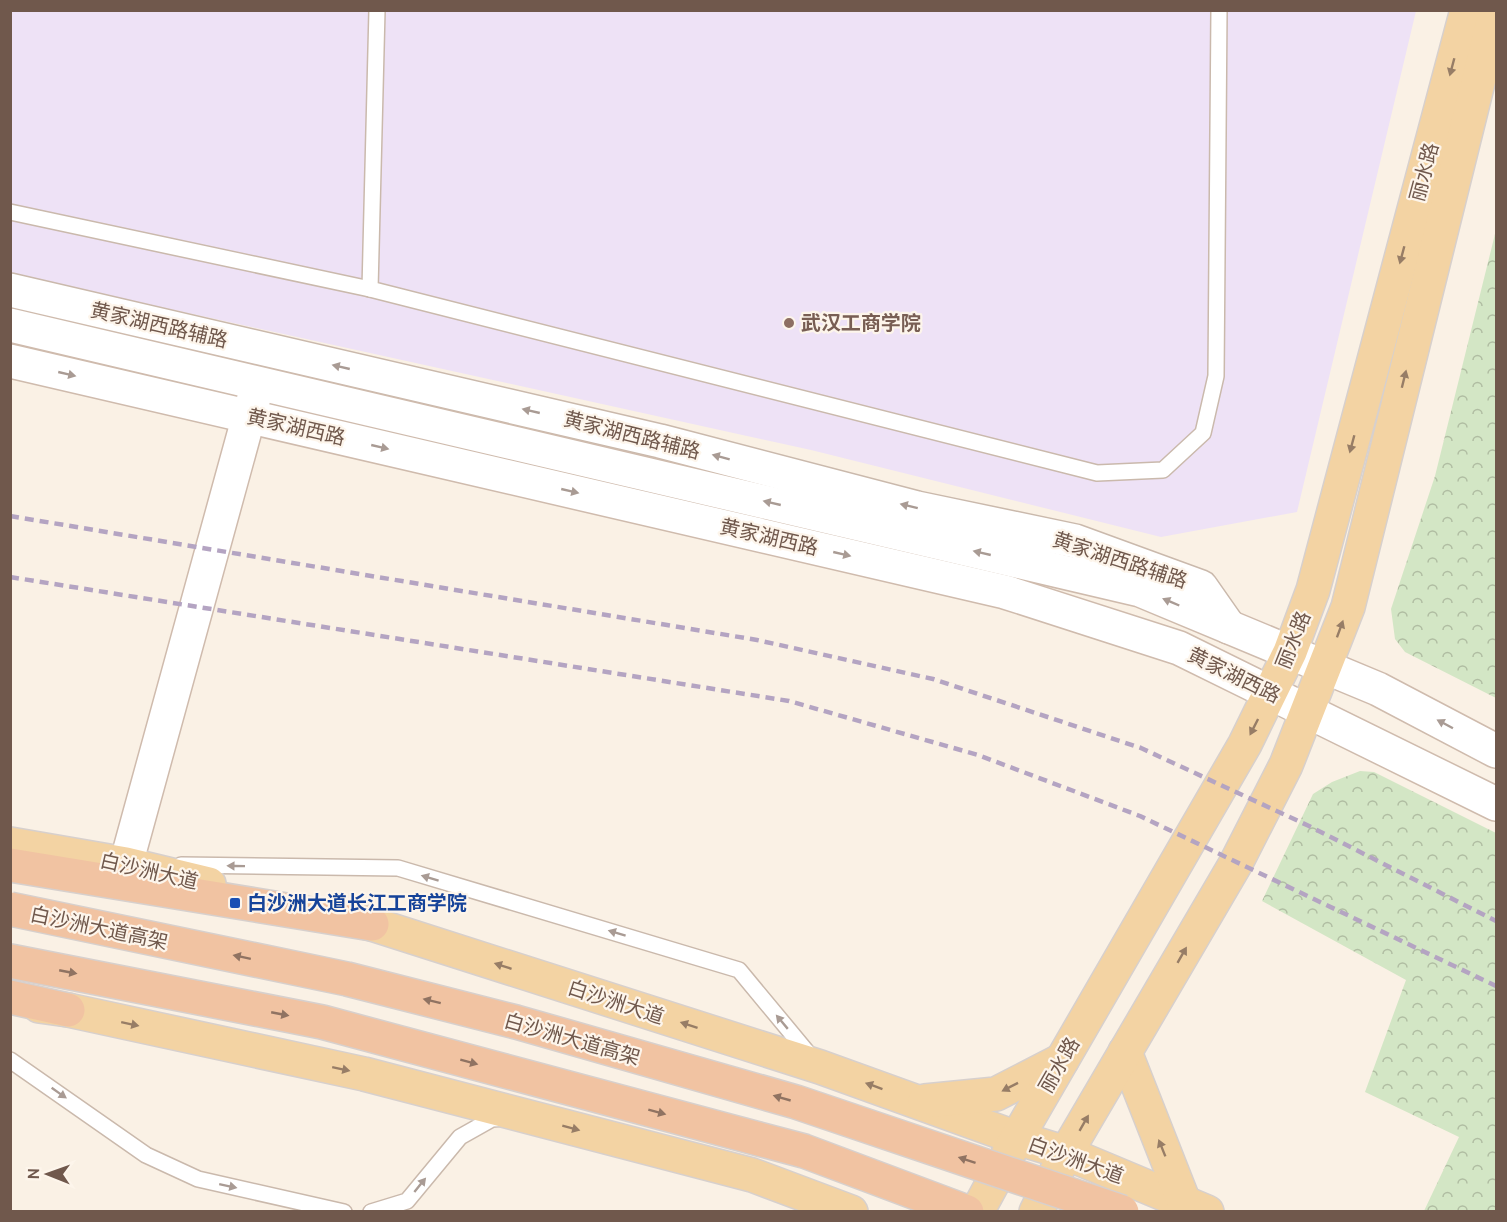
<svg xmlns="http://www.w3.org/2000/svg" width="1507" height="1222" viewBox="0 0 1507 1222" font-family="Cabin,'Noto Sans SC',sans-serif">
<defs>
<pattern id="forest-crowns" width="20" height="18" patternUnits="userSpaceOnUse" patternTransform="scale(1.5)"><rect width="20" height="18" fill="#d3e6c5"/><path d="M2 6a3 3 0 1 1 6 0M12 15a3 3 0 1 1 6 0" fill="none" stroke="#b0bda2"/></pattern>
</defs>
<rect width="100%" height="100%" fill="#faf1e5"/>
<path fill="#eee2f6" d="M 11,11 L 1416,11 L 1297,512 L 1161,537 L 811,450 L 11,274 Z"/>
<g fill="url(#forest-crowns)">
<path d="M 1496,230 L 1496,698 L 1405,652 L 1395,639 L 1391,609 L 1435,476 Z"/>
<path d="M 1360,771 L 1374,772 L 1496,833 L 1496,1211 L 1424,1211 L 1459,1137 L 1365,1092 L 1406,980 L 1262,901 L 1313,794 L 1332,782 Z"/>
</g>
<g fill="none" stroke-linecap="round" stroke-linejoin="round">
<defs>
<g id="service">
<path d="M 377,10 L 370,289 L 1097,473 L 1163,470 L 1203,433 L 1216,376 L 1219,10"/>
<path d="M 10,212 L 370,289"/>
<path d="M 181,865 L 398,868 L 739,970 L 812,1058"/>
<path d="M 10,1060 L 146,1155 L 198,1179 L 344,1212"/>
<path d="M 371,1212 L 407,1201 L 460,1137 L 492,1119 L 503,1118"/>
</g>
<path id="tertiary" d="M 10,290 L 660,441 L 917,508 L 1075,541 L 1201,587 L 1229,627"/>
<g id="secondary">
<path d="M 10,325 L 1140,590 L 1378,689 L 1496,751"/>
<path d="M 10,361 L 1005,592 L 1179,648 L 1496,804"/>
<path d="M 126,864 L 255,394"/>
</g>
<g id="primary">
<path d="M 10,844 L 126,864 L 209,884"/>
<path d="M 343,917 L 372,924 L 820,1067 L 1017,1138 L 1066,1153 L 1207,1212"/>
<path d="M 39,1006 L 68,1010 L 364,1074 L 752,1175 L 851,1212"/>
<path d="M 1125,1052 L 1184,1202"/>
<path d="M 925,1101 L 996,1094 L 1062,1060"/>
<path d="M 977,1212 L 1017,1138 L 1245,744 L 1290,652 L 1313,590 L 1467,10"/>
<path d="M 1036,1212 L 1066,1153 L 1236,863 L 1286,765 L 1348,607 L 1496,10"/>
</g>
<g id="trunk">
<path d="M 10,865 L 372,924"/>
<path d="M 10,961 L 322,1022 L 804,1151 L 967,1212"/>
<path d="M 10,997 L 68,1010"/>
</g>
</defs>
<use href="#service" stroke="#cab9ac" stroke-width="18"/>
<use href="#tertiary" stroke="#cab9ac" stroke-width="36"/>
<use href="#secondary" stroke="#cfbbad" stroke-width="36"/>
<use href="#primary" stroke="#d7d0cd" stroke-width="36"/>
<use href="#trunk" stroke="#d7d0cd" stroke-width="36"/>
<use href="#service" stroke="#fff" stroke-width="15"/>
<use href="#tertiary" stroke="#fff" stroke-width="33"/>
<use href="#secondary" stroke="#fff" stroke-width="33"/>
<use href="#primary" stroke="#f3d3a3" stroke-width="33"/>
<use href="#trunk" stroke="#f1c3a2" stroke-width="33"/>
<g stroke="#b4a4c2" stroke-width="4.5" stroke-dasharray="9 6" stroke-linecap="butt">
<path d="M 10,516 L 757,640 L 933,679 L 1141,748 L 1309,826 L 1496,921"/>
<path d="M 10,577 L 789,701 L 978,755 L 1140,816 L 1496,986"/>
</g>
<defs>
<path id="trunk-bridge" d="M 10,909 L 347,979 L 516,1022 L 796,1102 L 1122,1212"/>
</defs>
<use href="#trunk-bridge" stroke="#d7d0cd" stroke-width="36" stroke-linecap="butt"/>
<use href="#trunk-bridge" stroke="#f1c3a2" stroke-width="33"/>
</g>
<defs><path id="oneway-solid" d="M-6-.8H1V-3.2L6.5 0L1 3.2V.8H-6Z" transform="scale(1.5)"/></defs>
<g fill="#977d66">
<use href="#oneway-solid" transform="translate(1452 67) rotate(105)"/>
<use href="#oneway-solid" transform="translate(1402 255) rotate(105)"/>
<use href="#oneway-solid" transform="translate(1404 379) rotate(-76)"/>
<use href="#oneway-solid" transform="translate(1352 444) rotate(105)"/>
<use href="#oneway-solid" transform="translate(1340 629) rotate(-70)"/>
<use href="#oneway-solid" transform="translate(1254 727) rotate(117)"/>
<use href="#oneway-solid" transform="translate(1182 955) rotate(-60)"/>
<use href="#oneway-solid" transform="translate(503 966) rotate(-162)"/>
<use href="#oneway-solid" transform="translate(130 1024) rotate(12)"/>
<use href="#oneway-solid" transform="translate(689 1025) rotate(-162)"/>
<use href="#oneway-solid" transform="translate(341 1069) rotate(12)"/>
<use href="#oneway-solid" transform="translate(874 1086) rotate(-160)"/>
<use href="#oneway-solid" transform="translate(1010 1087) rotate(153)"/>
<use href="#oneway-solid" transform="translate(1084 1123) rotate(-60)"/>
<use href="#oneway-solid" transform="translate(571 1128) rotate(15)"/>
<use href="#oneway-solid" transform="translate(1162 1148) rotate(-112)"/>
</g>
<g fill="#a99b94">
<use href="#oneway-solid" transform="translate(341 367) rotate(-167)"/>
<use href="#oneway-solid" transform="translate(67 374) rotate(13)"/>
<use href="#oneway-solid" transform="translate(531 411) rotate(-167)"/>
<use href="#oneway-solid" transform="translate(380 447) rotate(13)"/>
<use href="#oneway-solid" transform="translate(721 457) rotate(-165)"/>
<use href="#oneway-solid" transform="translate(570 491) rotate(13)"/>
<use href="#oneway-solid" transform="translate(772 503) rotate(-167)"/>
<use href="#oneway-solid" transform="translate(909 506) rotate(-166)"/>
<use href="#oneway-solid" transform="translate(982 553) rotate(-167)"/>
<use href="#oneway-solid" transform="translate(842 554) rotate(13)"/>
<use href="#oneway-solid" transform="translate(1171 602) rotate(-157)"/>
<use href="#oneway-solid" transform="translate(1445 724) rotate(-152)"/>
<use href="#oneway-solid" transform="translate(236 866) rotate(-179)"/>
<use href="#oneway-solid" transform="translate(430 878) rotate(-163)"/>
<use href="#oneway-solid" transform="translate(617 933) rotate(-163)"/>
<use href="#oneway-solid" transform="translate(782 1022) rotate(-130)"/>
<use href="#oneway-solid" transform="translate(59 1093) rotate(35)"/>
<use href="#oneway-solid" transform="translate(420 1185) rotate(-51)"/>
<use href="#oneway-solid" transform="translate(228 1186) rotate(12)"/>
</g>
<g fill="#907362">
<use href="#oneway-solid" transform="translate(242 957) rotate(-168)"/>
<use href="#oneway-solid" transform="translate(68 972) rotate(11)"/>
<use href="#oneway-solid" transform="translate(432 1001) rotate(-166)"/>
<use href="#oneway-solid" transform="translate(280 1014) rotate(11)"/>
<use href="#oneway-solid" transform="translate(469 1062) rotate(15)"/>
<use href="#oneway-solid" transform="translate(782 1098) rotate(-164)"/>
<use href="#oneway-solid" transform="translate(657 1112) rotate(15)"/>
<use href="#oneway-solid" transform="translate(967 1160) rotate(-162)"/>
</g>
<circle fill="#8d6e63" stroke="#fdf5eb" stroke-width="2" cx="789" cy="323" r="6"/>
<rect fill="#1a4fb4" stroke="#fdf5eb" stroke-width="2" x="229" y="897" width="12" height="12" rx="3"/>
<g text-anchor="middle" stroke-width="4.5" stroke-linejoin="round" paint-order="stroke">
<g font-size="20" fill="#70584c" stroke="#fdf5eb">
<text transform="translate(1424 172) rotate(-75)" y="7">丽水路</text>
<text transform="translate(159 325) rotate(13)" y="7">黄家湖西路辅路</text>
<text transform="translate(296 427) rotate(13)" y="7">黄家湖西路</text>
<text transform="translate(632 435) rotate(14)" y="7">黄家湖西路辅路</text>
<text transform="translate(769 537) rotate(13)" y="7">黄家湖西路</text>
<text transform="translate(1120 560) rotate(18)" y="7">黄家湖西路辅路</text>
<text transform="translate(1293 640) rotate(-68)" y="7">丽水路</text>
<text transform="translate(1234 675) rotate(26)" y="7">黄家湖西路</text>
<text transform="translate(149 871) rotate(13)" y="7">白沙洲大道</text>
<text transform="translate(99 928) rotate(12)" y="7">白沙洲大道高架</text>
<text transform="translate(616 1002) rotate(18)" y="7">白沙洲大道</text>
<text transform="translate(572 1039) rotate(16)" y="7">白沙洲大道高架</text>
<text transform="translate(1059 1065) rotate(-60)" y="7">丽水路</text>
<text transform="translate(1076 1160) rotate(20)" y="7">白沙洲大道</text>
</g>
<g font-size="20" font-weight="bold" fill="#785e54" stroke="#fdf5eb" text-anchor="start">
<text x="801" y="330">武汉工商学院</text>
</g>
<g font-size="20" font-weight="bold" fill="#164399" stroke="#fdf5eb" text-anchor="start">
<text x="247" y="910">白沙洲大道长江工商学院</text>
</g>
</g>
<rect width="1507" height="1222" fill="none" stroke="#70584c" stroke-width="24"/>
<g transform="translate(48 1174) rotate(271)" stroke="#fdf5eb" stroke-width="4.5" paint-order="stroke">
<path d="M0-4.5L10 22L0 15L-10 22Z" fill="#70584c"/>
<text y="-9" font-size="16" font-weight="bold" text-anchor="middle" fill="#70584c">N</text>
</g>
</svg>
